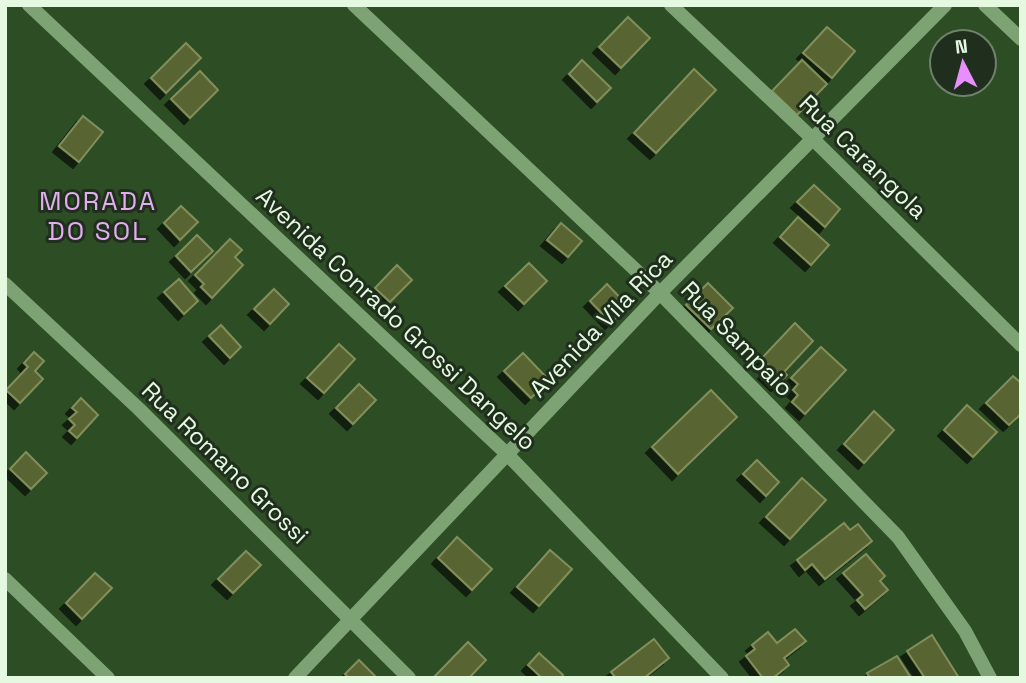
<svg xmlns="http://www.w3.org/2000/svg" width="1026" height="683" viewBox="0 0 1026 683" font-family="'Space Grotesk',sans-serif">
<defs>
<filter id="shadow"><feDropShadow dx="-6" dy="6" stdDeviation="0" flood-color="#0009"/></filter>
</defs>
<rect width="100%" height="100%" fill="#2d4d25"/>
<g fill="#596531" stroke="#828f5a" stroke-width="2" filter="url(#shadow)">
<path d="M 628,17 L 650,38 L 621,68 L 599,47 Z"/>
<path d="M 827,27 L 855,51 L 832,78 L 803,53 Z"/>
<path d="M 186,43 L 201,58 L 166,93 L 151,78 Z"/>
<path d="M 582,60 L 611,88 L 597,102 L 569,74 Z"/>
<path d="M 802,60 L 827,84 L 797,115 L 772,91 Z"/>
<path d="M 694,69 L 716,90 L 656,153 L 634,133 Z"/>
<path d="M 200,71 L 218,90 L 190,118 L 171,99 Z"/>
<path d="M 83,116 L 103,132 L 79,162 L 59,146 Z"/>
<path d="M 814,185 L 840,209 L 825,227 L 797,202 Z"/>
<path d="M 181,206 L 198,222 L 180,240 L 164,223 Z"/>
<path d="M 798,217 L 829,245 L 811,265 L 780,237 Z"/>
<path d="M 561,223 L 582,241 L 568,257 L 547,240 Z"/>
<path d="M 197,235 L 213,251 L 191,272 L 176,256 Z"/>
<path d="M 230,239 L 242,250 L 235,257 L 243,265 L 212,298 L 201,287 L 204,284 L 195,275 Z"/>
<path d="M 529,263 L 547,281 L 524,304 L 505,286 Z"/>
<path d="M 397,265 L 412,280 L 390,302 L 375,288 Z"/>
<path d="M 179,279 L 198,301 L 184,314 L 164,292 Z"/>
<path d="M 708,283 L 733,308 L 711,329 L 686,305 Z"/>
<path d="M 607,284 L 628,306 L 611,323 L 590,301 Z"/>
<path d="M 274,289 L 289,304 L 270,324 L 254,309 Z"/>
<path d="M 795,323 L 813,341 L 784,372 L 787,375 L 777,385 L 764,373 L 770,367 L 761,359 Z"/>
<path d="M 221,325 L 241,347 L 230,358 L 209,336 Z"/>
<path d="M 339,344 L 355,359 L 324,393 L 307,378 Z"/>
<path d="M 821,347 L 846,370 L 805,414 L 792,402 L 798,395 L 793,390 L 798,384 L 791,378 Z"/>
<path d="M 34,352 L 44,361 L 35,371 L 43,379 L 20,403 L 6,390 L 28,367 L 24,363 Z"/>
<path d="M 523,353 L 549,380 L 531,398 L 504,371 Z"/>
<path d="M 1013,376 L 1021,383 L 1021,414 L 1009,425 L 986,403 Z"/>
<path d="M 359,384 L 376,400 L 353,424 L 336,408 Z"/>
<path d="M 711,390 L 737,417 L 678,474 L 652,447 Z"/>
<path d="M 81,398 L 98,415 L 77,438 L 69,431 L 75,425 L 69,419 L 77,412 L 72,408 Z"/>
<path d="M 967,405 L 997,432 L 973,457 L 944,430 Z"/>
<path d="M 874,411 L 894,430 L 864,463 L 844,444 Z"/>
<path d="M 26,452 L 47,473 L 31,489 L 10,469 Z"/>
<path d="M 757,460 L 779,482 L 766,496 L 743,474 Z"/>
<path d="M 802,478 L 826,500 L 790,539 L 766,517 Z"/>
<path d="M 844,523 L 850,530 L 858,524 L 872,541 L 825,579 L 812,564 L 805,570 L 797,560 Z"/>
<path d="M 457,537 L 492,569 L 472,590 L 438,558 Z"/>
<path d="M 550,550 L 572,569 L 539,606 L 517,587 Z"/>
<path d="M 246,551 L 261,565 L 233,593 L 218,579 Z"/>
<path d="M 866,554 L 885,576 L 880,581 L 888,590 L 865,609 L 857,600 L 863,595 L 843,573 Z"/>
<path d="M 95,573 L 112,588 L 82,619 L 66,603 Z"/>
<path d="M 795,629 L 806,641 L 784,658 L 789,665 L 773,678 L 763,678 L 746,656 L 755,649 L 752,645 L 768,632 L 777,643 Z"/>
<path d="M 932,635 L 959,678 L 925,678 L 907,651 Z"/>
<path d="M 654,639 L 669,658 L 644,678 L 616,678 L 611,672 Z"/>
<path d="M 468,642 L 486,660 L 469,678 L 433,678 Z"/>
<path d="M 539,653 L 563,675 L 561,678 L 542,678 L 528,665 Z"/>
<path d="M 897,656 L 911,678 L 870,678 L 867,673 Z"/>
<path d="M 359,660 L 377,678 L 349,678 L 345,674 Z"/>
</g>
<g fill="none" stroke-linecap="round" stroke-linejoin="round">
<g stroke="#7da375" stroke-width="14">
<path d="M 29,5 L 508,455 L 722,678"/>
<path d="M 354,5 L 660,293 L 898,537 L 965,631 L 990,678"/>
<path d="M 671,5 L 814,140 L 1021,345"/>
<path d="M 985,5 L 1021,39"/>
<path d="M 5,284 L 139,409 L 409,678"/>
<path d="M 5,579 L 108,678"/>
<path d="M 295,678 L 660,293 L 945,5"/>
</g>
</g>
<g text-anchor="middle" stroke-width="6" stroke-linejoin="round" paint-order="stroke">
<g font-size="24" fill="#e5f9e1" stroke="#202f1d">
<text transform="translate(863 157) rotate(44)" y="8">Rua Carangola</text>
<text transform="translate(396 319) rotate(43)" y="8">Avenida Conrado Grossi Dangelo</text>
<text transform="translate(601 324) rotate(-46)" y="8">Avenida Vila Rica</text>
<text transform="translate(737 339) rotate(46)" y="8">Rua Sampaio</text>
<text transform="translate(225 463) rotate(44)" y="8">Rua Romano Grossi</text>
</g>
<g font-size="26" letter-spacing="2" fill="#e0afec" stroke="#202f1d">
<text x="98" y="210">MORADA<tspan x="98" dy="30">DO SOL</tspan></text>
</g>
</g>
<rect width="1026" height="683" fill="none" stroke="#e5f9e1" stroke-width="14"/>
<g transform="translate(963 63) rotate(354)"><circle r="33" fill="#202f1d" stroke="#6f806b" stroke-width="2"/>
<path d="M0-5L12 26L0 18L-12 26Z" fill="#e98efe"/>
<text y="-10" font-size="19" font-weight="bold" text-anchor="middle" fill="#e5f9e1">N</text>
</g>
</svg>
